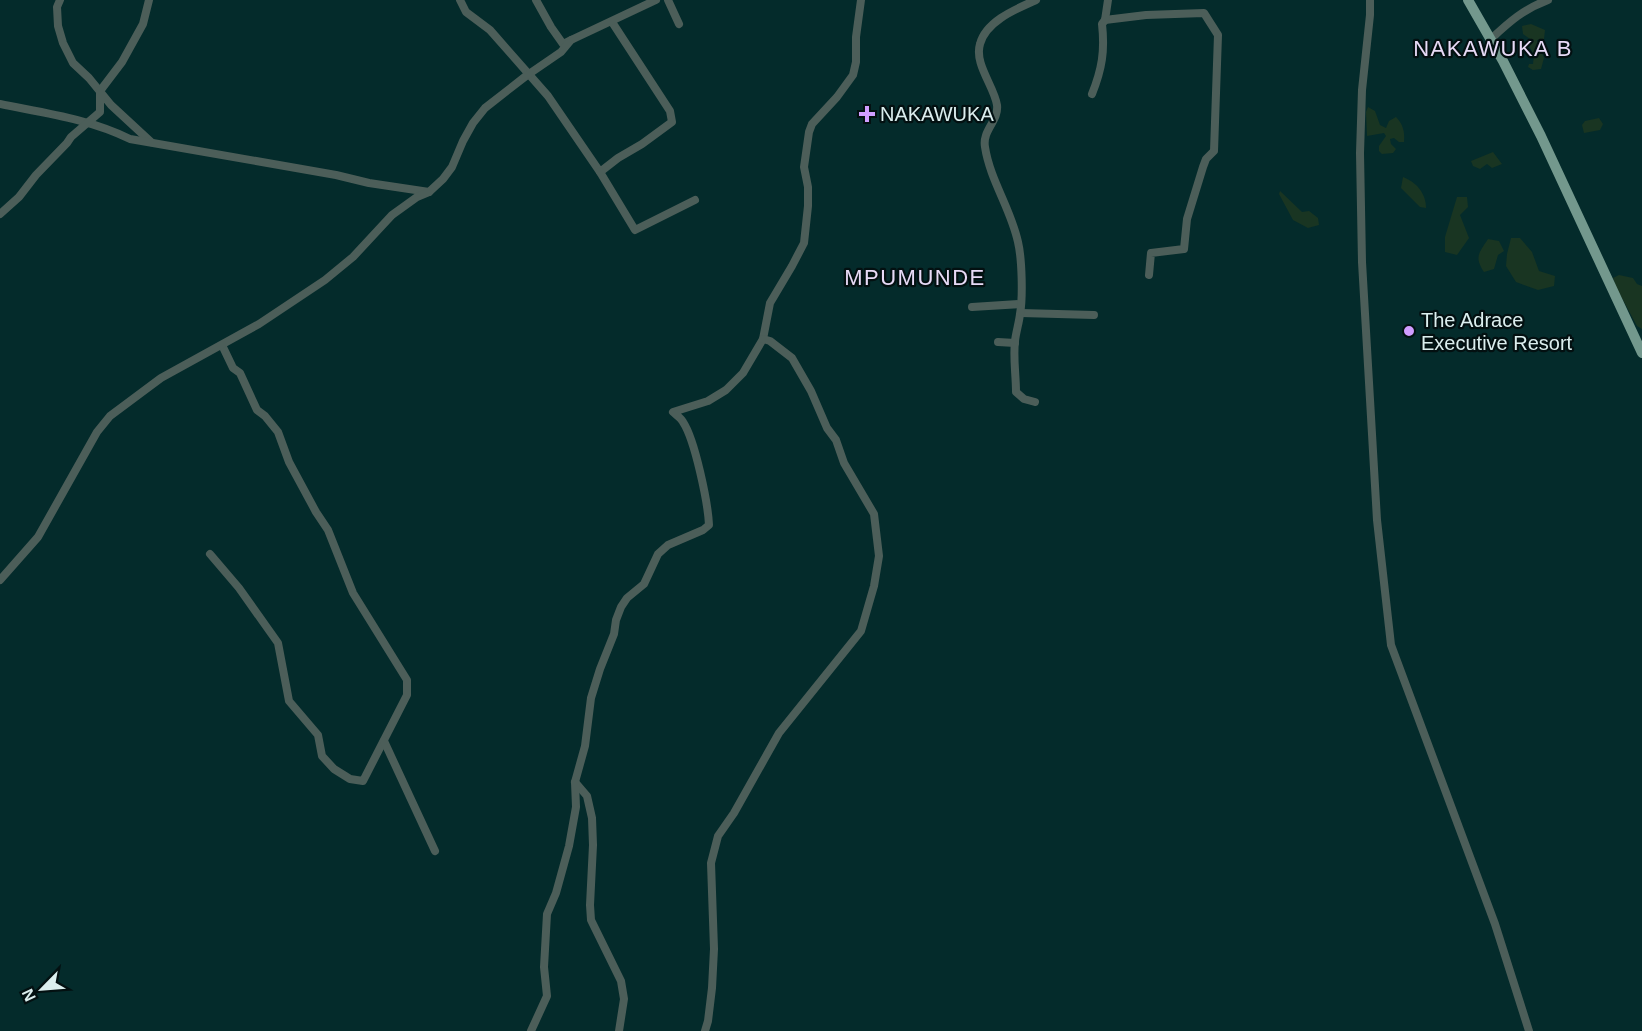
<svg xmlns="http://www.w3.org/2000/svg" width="1642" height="1031" viewBox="0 0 1642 1031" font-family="Arial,sans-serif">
<rect width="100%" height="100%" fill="#042b2b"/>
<g fill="#193522">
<path d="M 1531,24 L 1545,30 L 1544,39 L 1537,40 L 1544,58 L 1541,69 L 1533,70 L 1528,67 L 1529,64 L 1533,64 L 1534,55 L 1529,46 L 1530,39 L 1523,34 L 1522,26 Z"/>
<path d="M 1368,107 L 1375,111 L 1380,125 L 1386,128 L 1389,121 L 1396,117 C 1403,124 1405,132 1404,142 L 1399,142 L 1394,138 L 1390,139 L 1391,144 L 1396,149 L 1393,153 L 1382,154 L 1379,151 L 1379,146 L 1386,136 L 1384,133 L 1367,136 L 1366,112 Z"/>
<path d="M 1599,118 L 1603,124 L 1600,130 L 1584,133 L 1582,125 L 1585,121 Z"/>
<path d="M 1493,152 L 1502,164 L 1492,168 L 1487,164 L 1480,169 L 1473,166 L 1471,161 Z"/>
<path d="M 1403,177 C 1416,182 1426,193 1426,208 L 1420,207 L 1401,188 Z"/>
<path d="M 1280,191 L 1302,212 L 1309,211 L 1318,218 L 1319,225 L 1308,228 L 1293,220 L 1279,194 Z"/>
<path d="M 1457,197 L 1467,197 L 1468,207 L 1460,215 L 1469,238 L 1457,255 L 1445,252 L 1445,237 Z"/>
<path d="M 1511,238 L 1520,238 L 1532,252 L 1539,271 L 1555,276 L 1554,286 L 1538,290 L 1516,282 L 1506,266 L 1507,254 Z"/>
<path d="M 1488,239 L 1499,241 L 1504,251 L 1498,255 L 1494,269 L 1484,272 C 1474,257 1479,253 1488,239 Z"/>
<path d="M 1619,275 L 1633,278 L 1637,284 L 1642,286 L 1642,329 L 1637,326 L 1616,287 L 1613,278 Z"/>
</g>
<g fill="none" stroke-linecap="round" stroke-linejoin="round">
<g stroke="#4c5e59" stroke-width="8">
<path d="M 60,0 L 57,7 L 58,26 L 63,43 L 73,63 L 89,78 L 111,105 L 151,142"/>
<path d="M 460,0 L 466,12 L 490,30 L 548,96 L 600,172 L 618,158 L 642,144 L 672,122 L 670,111 L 612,22"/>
<path d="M 536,0 L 551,27 L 563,44 L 571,40"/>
<path d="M 668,0 L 679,24"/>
<path d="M 1370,0 L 1370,15 L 1362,90 L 1360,153 L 1362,262 L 1377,520 L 1391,645 L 1495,924 L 1529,1031"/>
<path d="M 1105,20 L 1146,15 L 1204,13 L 1218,35 L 1214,151 L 1206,159 L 1203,167 L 1187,219 L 1184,249 L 1151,253 L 1149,275"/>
<path d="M 1491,39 C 1510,21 1524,9 1548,0"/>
<path d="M 1092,94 C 1102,69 1105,51 1102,24 L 1105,20 L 1108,0"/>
<path d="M 0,104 C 44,113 90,119 130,139 L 336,175 L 369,183 L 429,192"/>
<path d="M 600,172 L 635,230 L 695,200"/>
<path d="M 0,214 L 19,197 L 36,175 L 67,143 L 71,137 L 100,112 L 100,91 L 122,62 L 143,24 L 149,0"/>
<path d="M 972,307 L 1020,304"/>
<path d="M 1021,313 L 1094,315"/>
<path d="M 998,342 L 1015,343"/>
<path d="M 1035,402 L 1024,399 L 1016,392 C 1016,375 1013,358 1015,341 C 1016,332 1019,323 1020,314 C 1023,297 1022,259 1018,242 C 1011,209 990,180 985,147 C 982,130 999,121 997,105 C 994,86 974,64 980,44 C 986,21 1016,9 1036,0"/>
<path d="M 210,554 L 239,588 L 278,643 L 289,701 L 318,735 L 322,756 L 334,769 L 350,779 L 363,781 L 407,695 L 407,680 L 353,593 L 328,530 L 316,512 L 289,462 L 278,432 L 265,416 L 257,410 L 240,373 L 233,368 L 222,345"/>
<path d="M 0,580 L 38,537 L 97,432 L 110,416 L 161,378 L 259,324 L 325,280 L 353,257 L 392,215 L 417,197 L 429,192 L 443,179 L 452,167 L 463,141 L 473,123 L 485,108 L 526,76 L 561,52 L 571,40 L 656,0"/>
<path d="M 384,741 L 435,851"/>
<path d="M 575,782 L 587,796 L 592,818 L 593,845 L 590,905 L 591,920 L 621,981 L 624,999 L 619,1031"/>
<path d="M 531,1031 L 547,996 L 544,967 L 547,914 L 556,893 L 569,846 L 576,807 L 575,782 L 585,746 L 591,698 L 600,669 L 614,634 L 616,620 L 621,607 L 627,598 L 644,584 L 658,554 L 668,545 L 703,530 L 709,525 C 708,503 695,440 683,422 C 681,418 676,415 673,412 L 708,401 L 726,390 L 743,373 L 763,339 L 770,303 L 792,266 L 804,243 L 808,206 L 808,187 L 804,167 L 809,132 L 812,124 L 837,97 L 853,75 L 856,62 L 856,37 L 861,0"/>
<path d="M 705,1031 L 708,1021 L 712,988 L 714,949 L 711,863 L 718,836 L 734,813 L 779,733 L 861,631 L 874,586 L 879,556 L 874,514 L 844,463 L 836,440 L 827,428 L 811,391 L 792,358 L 770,341 L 763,339"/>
</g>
<path stroke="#73988d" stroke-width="10" d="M 1468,0 L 1503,61 L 1541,136 L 1642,353"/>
</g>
<g fill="#d09dff" stroke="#031011" stroke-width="2">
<path d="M864 105h6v6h6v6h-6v6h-6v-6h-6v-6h6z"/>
<circle cx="1409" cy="331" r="6"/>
</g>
<g text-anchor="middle" stroke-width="4.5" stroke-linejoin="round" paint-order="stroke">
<g font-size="20" fill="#dbeeee" stroke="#031011" text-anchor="start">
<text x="880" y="121">NAKAWUKA</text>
<text x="1421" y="327">The Adrace<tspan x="1421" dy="23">Executive Resort</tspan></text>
</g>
<g font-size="22" letter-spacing="1.5" fill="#e7daf6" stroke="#031011">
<text x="1493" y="56">NAKAWUKA B</text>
<text x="915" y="285">MPUMUNDE</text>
</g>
</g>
<g transform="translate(42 989) rotate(245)" stroke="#031011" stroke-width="4.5" paint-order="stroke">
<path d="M0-4.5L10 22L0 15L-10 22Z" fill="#dbeeee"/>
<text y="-9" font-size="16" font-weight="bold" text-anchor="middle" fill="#dbeeee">N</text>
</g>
</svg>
